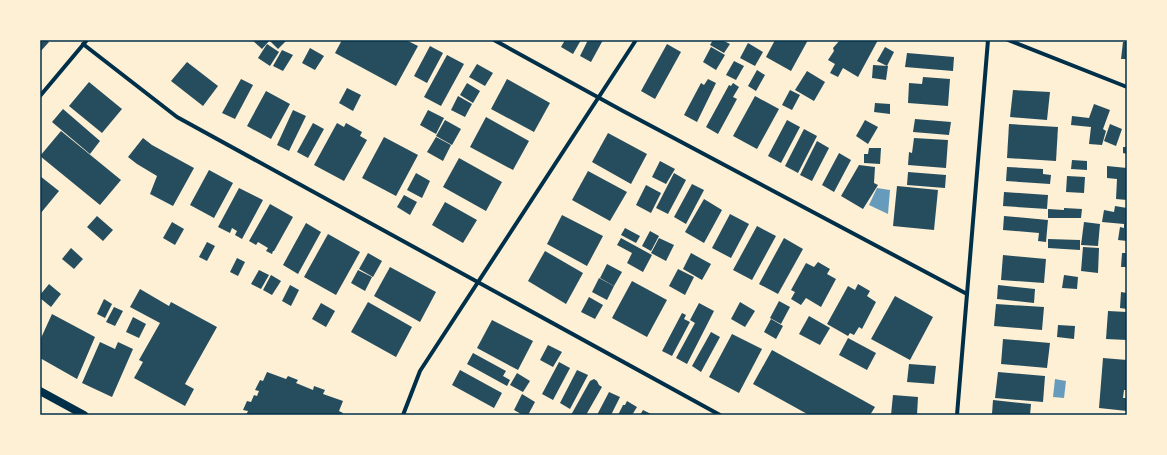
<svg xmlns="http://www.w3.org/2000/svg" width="1167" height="455" viewBox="0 0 1167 455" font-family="'Varela Round',sans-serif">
<rect width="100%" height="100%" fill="#fdf0d5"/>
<g fill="#669bbc">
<path d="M 877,188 L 890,190 L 888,214 L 869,205 Z"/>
<path d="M 1055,379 L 1066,381 L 1064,398 L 1053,397 Z"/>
</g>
<g fill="#264d5e">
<path d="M 40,40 L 46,40 L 49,42 L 40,52 Z"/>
<path d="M 252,40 L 270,40 L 262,49 Z"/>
<path d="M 271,40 L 287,40 L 278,49 L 270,41 Z"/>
<path d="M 342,40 L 406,40 L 418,46 L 396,86 L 335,53 Z"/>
<path d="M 565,40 L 581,40 L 573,54 L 561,47 Z"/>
<path d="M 588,40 L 603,40 L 591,62 L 580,56 Z"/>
<path d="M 713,40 L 722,40 L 730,44 L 724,53 L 710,45 Z"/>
<path d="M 775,40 L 808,40 L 791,71 L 766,57 Z"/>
<path d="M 840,40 L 878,40 L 858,77 L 843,68 L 838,77 L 830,73 L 835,64 L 828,60 L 834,51 L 833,48 Z"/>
<path d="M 1123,42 L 1127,42 L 1127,59 L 1121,59 Z"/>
<path d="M 748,43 L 763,52 L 755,66 L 740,58 Z"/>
<path d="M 267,44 L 279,52 L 270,66 L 258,58 Z"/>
<path d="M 667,44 L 681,52 L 655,99 L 641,91 Z"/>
<path d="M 430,46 L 443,53 L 427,83 L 414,76 Z"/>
<path d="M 711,47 L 725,55 L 716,70 L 703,62 Z"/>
<path d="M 885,47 L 894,52 L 887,66 L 877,61 Z"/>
<path d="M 310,48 L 324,56 L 315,70 L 302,63 Z"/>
<path d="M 282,50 L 293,55 L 283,71 L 273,66 Z"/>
<path d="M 907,53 L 954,57 L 953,71 L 905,67 Z"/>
<path d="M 447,55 L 464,64 L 441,106 L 424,97 Z"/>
<path d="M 734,61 L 744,66 L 736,80 L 726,75 Z"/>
<path d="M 187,62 L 218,86 L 203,106 L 171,81 Z"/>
<path d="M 477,64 L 493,73 L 485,86 L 469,77 Z"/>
<path d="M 873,65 L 888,66 L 886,80 L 872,78 Z"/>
<path d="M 757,70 L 765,75 L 756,91 L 748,86 Z"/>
<path d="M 807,71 L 825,82 L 814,101 L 795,90 Z"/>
<path d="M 923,77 L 950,79 L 948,106 L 908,103 L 909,83 L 922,84 Z"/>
<path d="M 241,79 L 253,85 L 235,119 L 222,113 Z"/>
<path d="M 507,79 L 550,103 L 534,132 L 491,109 Z"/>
<path d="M 708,79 L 716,83 L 697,122 L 684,115 L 701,83 L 704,85 Z"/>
<path d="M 89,82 L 122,109 L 102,133 L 69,106 Z"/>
<path d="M 467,83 L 480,91 L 473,103 L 460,95 Z"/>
<path d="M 733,83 L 739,87 L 733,97 L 737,99 L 718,134 L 706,127 L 729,85 L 731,86 Z"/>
<path d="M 347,88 L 361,95 L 353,111 L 339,103 Z"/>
<path d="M 790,90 L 800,95 L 792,110 L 782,105 Z"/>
<path d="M 1013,90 L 1050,92 L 1047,120 L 1010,117 Z"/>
<path d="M 266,91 L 290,104 L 271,139 L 247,126 Z"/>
<path d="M 458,96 L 472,104 L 465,117 L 451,110 Z"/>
<path d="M 755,96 L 779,109 L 757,149 L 733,136 Z"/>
<path d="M 875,103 L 890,104 L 890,114 L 874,112 Z"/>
<path d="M 1094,104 L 1110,110 L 1103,129 L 1106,131 L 1102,145 L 1089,144 L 1091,127 L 1071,125 L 1072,116 L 1089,118 Z"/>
<path d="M 63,109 L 100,141 L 90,154 L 52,122 Z"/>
<path d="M 293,110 L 306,116 L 289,151 L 277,145 Z"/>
<path d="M 428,110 L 444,118 L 436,134 L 420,125 Z"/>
<path d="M 486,117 L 529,141 L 513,170 L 470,147 Z"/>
<path d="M 915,119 L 951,122 L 949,135 L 913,132 Z"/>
<path d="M 445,120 L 461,129 L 452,145 L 436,136 Z"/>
<path d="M 787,120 L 800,127 L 781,163 L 768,156 Z"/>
<path d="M 865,120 L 878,127 L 868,144 L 856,136 Z"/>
<path d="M 313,123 L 324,129 L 308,158 L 297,152 Z"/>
<path d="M 337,123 L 344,127 L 346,123 L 362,132 L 360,136 L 367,140 L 344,181 L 314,165 Z"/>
<path d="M 1009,124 L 1058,127 L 1056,161 L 1007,158 Z"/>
<path d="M 1110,124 L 1122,129 L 1116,146 L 1104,141 Z"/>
<path d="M 804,129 L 817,136 L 798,173 L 785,166 Z"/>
<path d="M 61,131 L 121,180 L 100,205 L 40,156 Z"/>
<path d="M 608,133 L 647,154 L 631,184 L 592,162 Z"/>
<path d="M 384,137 L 418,155 L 396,196 L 362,178 Z"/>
<path d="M 436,137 L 451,145 L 443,161 L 427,152 Z"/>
<path d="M 143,138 L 152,145 L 194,168 L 173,206 L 150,194 L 157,176 L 137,164 L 128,157 Z"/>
<path d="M 914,138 L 948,140 L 946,168 L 908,165 L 909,152 L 912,153 Z"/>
<path d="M 817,141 L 829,148 L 812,181 L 800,175 Z"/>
<path d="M 1123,147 L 1127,147 L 1127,154 L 1123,153 Z"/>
<path d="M 869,148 L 881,148 L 880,164 L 864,163 L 864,154 L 868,154 Z"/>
<path d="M 839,153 L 851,160 L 834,192 L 822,185 Z"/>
<path d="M 459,158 L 502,182 L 486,211 L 443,187 Z"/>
<path d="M 1072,160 L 1087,161 L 1087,170 L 1071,169 Z"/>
<path d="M 660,161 L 675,169 L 666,184 L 652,177 Z"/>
<path d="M 859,165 L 875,167 L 874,183 L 878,185 L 863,209 L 841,196 Z"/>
<path d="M 1107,166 L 1127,168 L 1127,200 L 1116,199 L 1117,179 L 1107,178 Z"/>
<path d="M 1007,167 L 1043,169 L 1043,174 L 1051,175 L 1050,184 L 1006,181 Z"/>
<path d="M 209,170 L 233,183 L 214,218 L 190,205 Z"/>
<path d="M 588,171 L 627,192 L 610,221 L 572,200 Z"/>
<path d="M 908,172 L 946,175 L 945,188 L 907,185 Z"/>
<path d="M 416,173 L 430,181 L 422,198 L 407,190 Z"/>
<path d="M 674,173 L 686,180 L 668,214 L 656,208 Z"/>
<path d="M 40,176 L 59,191 L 40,214 Z"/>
<path d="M 1067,176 L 1085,177 L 1084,193 L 1066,192 Z"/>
<path d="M 692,184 L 704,190 L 686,224 L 674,217 Z"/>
<path d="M 646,185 L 661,193 L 651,213 L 636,205 Z"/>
<path d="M 897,186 L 938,190 L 934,230 L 893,226 Z"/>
<path d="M 239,188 L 263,200 L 242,239 L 235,235 L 237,231 L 232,228 L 230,233 L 218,227 Z"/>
<path d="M 1004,192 L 1048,195 L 1047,209 L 1003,206 Z"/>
<path d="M 404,195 L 417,202 L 410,215 L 397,207 Z"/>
<path d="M 704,199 L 722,210 L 704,243 L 685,232 Z"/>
<path d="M 445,202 L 477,220 L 463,243 L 432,225 Z"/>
<path d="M 270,204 L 293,217 L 274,251 L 273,251 L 272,254 L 266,251 L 268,248 L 258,242 L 256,245 L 249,241 Z"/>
<path d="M 1115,206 L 1127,208 L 1127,241 L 1118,240 L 1120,227 L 1124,228 L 1124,224 L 1102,222 L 1104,210 L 1114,212 Z"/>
<path d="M 1064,208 L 1082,209 L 1081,218 L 1048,218 L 1048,209 L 1064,210 Z"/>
<path d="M 730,214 L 749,224 L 731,258 L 712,248 Z"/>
<path d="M 562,215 L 603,236 L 587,266 L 547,244 Z"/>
<path d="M 97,216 L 113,230 L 103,241 L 87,227 Z"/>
<path d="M 1004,216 L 1048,220 L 1046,242 L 1038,241 L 1039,233 L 1003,230 Z"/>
<path d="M 172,222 L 184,229 L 175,245 L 163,238 Z"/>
<path d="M 1084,222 L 1100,224 L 1098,246 L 1081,245 Z"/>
<path d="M 306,223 L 321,232 L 298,274 L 283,265 Z"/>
<path d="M 757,226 L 776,236 L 752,280 L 733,270 Z"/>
<path d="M 625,228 L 640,236 L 636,243 L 621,235 Z"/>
<path d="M 650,231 L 659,236 L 651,251 L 642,246 Z"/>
<path d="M 328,234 L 360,252 L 336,295 L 304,277 Z"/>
<path d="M 621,238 L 652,255 L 643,272 L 627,263 L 632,253 L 617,245 Z"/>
<path d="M 659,238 L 674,245 L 666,261 L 651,253 Z"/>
<path d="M 784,238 L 803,249 L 778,294 L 759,284 Z"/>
<path d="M 1048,239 L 1080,240 L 1080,250 L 1048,248 Z"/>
<path d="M 207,242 L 215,246 L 207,261 L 199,257 Z"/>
<path d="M 1083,247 L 1099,248 L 1098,273 L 1081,271 Z"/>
<path d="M 71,248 L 83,259 L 74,269 L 62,259 Z"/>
<path d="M 545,251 L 583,273 L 566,304 L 528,281 Z"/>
<path d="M 368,253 L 382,261 L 373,277 L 359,269 Z"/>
<path d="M 691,253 L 711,264 L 702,280 L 683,269 Z"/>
<path d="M 1122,253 L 1127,253 L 1127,267 L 1121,267 Z"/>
<path d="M 1003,255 L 1046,259 L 1044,283 L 1001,280 Z"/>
<path d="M 237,258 L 245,262 L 238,276 L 230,272 Z"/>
<path d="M 818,262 L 830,269 L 827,274 L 836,279 L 821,307 L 806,298 L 801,305 L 791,299 L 795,292 L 791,290 L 806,263 L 814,267 Z"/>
<path d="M 607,264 L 622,272 L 614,286 L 600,278 Z"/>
<path d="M 390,267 L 436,292 L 420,322 L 374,296 Z"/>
<path d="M 678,269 L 694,277 L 685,295 L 669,286 Z"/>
<path d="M 259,270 L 269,275 L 261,289 L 251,284 Z"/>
<path d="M 358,270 L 372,277 L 365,291 L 351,283 Z"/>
<path d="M 271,275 L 281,281 L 272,295 L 263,290 Z"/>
<path d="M 1064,275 L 1078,277 L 1077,289 L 1062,288 Z"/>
<path d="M 599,278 L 614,286 L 607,300 L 592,292 Z"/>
<path d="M 632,281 L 667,300 L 647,337 L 612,318 Z"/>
<path d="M 49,284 L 61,294 L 51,307 L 40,298 L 40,295 Z"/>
<path d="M 858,284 L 870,291 L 867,296 L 876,302 L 862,329 L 859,327 L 854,335 L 850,333 L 848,336 L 827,324 L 848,286 L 855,290 Z"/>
<path d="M 290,285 L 299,290 L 291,306 L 282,301 Z"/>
<path d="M 998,285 L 1035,289 L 1034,303 L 997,299 Z"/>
<path d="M 140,289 L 169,306 L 171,302 L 217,327 L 185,384 L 194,389 L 185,406 L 134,378 L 143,362 L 139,360 L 160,323 L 130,307 Z"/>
<path d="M 1121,292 L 1127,293 L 1127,309 L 1120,308 Z"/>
<path d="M 895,296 L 933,317 L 910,360 L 871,339 Z"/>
<path d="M 589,297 L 603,305 L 595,319 L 581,312 Z"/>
<path d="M 104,299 L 112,304 L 105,318 L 97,314 Z"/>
<path d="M 779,301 L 790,307 L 781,324 L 770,318 Z"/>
<path d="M 368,302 L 412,327 L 396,357 L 351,332 Z"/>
<path d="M 740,302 L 755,311 L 745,327 L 731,319 Z"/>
<path d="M 321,303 L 335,311 L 326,327 L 312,319 Z"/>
<path d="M 699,303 L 714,311 L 687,364 L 676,358 L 695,323 L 690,320 Z"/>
<path d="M 996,304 L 1044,307 L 1042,330 L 994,326 Z"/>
<path d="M 114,307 L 123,311 L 115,326 L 106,322 Z"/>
<path d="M 1108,311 L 1127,312 L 1127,340 L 1106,339 Z"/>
<path d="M 682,313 L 686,315 L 684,319 L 690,322 L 672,356 L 662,351 Z"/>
<path d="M 52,314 L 95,337 L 77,379 L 40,358 L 40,338 L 41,338 Z"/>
<path d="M 809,316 L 830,328 L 820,345 L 799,334 Z"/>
<path d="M 133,317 L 146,324 L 139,338 L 126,332 Z"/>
<path d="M 771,319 L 783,326 L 776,339 L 764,332 Z"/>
<path d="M 492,320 L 533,341 L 518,370 L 477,348 Z"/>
<path d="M 1058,325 L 1075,326 L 1074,339 L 1057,337 Z"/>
<path d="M 711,332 L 720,337 L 701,372 L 692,366 Z"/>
<path d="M 732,334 L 762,349 L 739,393 L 709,377 Z"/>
<path d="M 848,338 L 876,353 L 867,370 L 839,355 Z"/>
<path d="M 1003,339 L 1050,343 L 1047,368 L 1001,364 Z"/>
<path d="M 100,342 L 115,349 L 118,342 L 133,349 L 112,397 L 82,383 Z"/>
<path d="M 548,345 L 562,352 L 553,367 L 540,360 Z"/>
<path d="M 772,350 L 875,407 L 870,415 L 809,415 L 753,384 Z"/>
<path d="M 473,353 L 506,371 L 503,376 L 510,380 L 507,386 L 467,364 Z"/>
<path d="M 1103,358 L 1127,360 L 1127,390 L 1124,390 L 1123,398 L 1127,398 L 1127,411 L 1099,408 Z"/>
<path d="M 559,362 L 570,368 L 553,400 L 542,394 Z"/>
<path d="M 909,364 L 936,366 L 934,384 L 907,382 Z"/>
<path d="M 460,370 L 502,393 L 494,408 L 452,385 Z"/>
<path d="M 577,370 L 588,375 L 570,409 L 560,403 Z"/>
<path d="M 267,372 L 286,379 L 288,376 L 298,380 L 296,383 L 313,390 L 314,386 L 325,390 L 323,394 L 343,401 L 339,411 L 343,413 L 342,415 L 246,415 L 248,411 L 243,410 L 247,401 L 251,402 L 254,395 L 257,396 L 259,391 L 255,390 L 260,380 L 263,381 Z"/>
<path d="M 998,372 L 1045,376 L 1043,402 L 995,398 Z"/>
<path d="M 517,373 L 530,381 L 523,392 L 510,385 Z"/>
<path d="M 594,379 L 597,381 L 599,385 L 602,387 L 586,415 L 580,414 L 580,415 L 571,415 L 590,381 Z"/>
<path d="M 609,392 L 620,397 L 611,415 L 597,415 Z"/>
<path d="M 522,394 L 535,402 L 528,415 L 523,415 L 514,410 Z"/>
<path d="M 893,395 L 918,397 L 917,415 L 891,415 Z"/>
<path d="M 993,400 L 1031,404 L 1030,415 L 992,414 Z"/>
<path d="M 627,401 L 637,407 L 632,415 L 618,415 L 623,405 L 625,405 Z"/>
<path d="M 643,410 L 653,415 L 640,415 Z"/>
</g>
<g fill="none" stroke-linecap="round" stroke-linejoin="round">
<g stroke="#003049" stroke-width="4">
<path d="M 494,40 L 623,111 L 967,294"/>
<path d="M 1008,40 L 1127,87"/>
<path d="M 83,44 L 177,117 L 720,415"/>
<path d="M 40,96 L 87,40"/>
<path d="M 403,415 L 420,371 L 636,40"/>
<path d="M 957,415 L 988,40"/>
</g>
<path stroke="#003049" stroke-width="8" d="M 40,391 L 84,415"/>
</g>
<rect width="1167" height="455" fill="none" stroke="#fdf0d5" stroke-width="82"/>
<rect x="41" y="41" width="1085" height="373" fill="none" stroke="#003049" stroke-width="1.5"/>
</svg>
